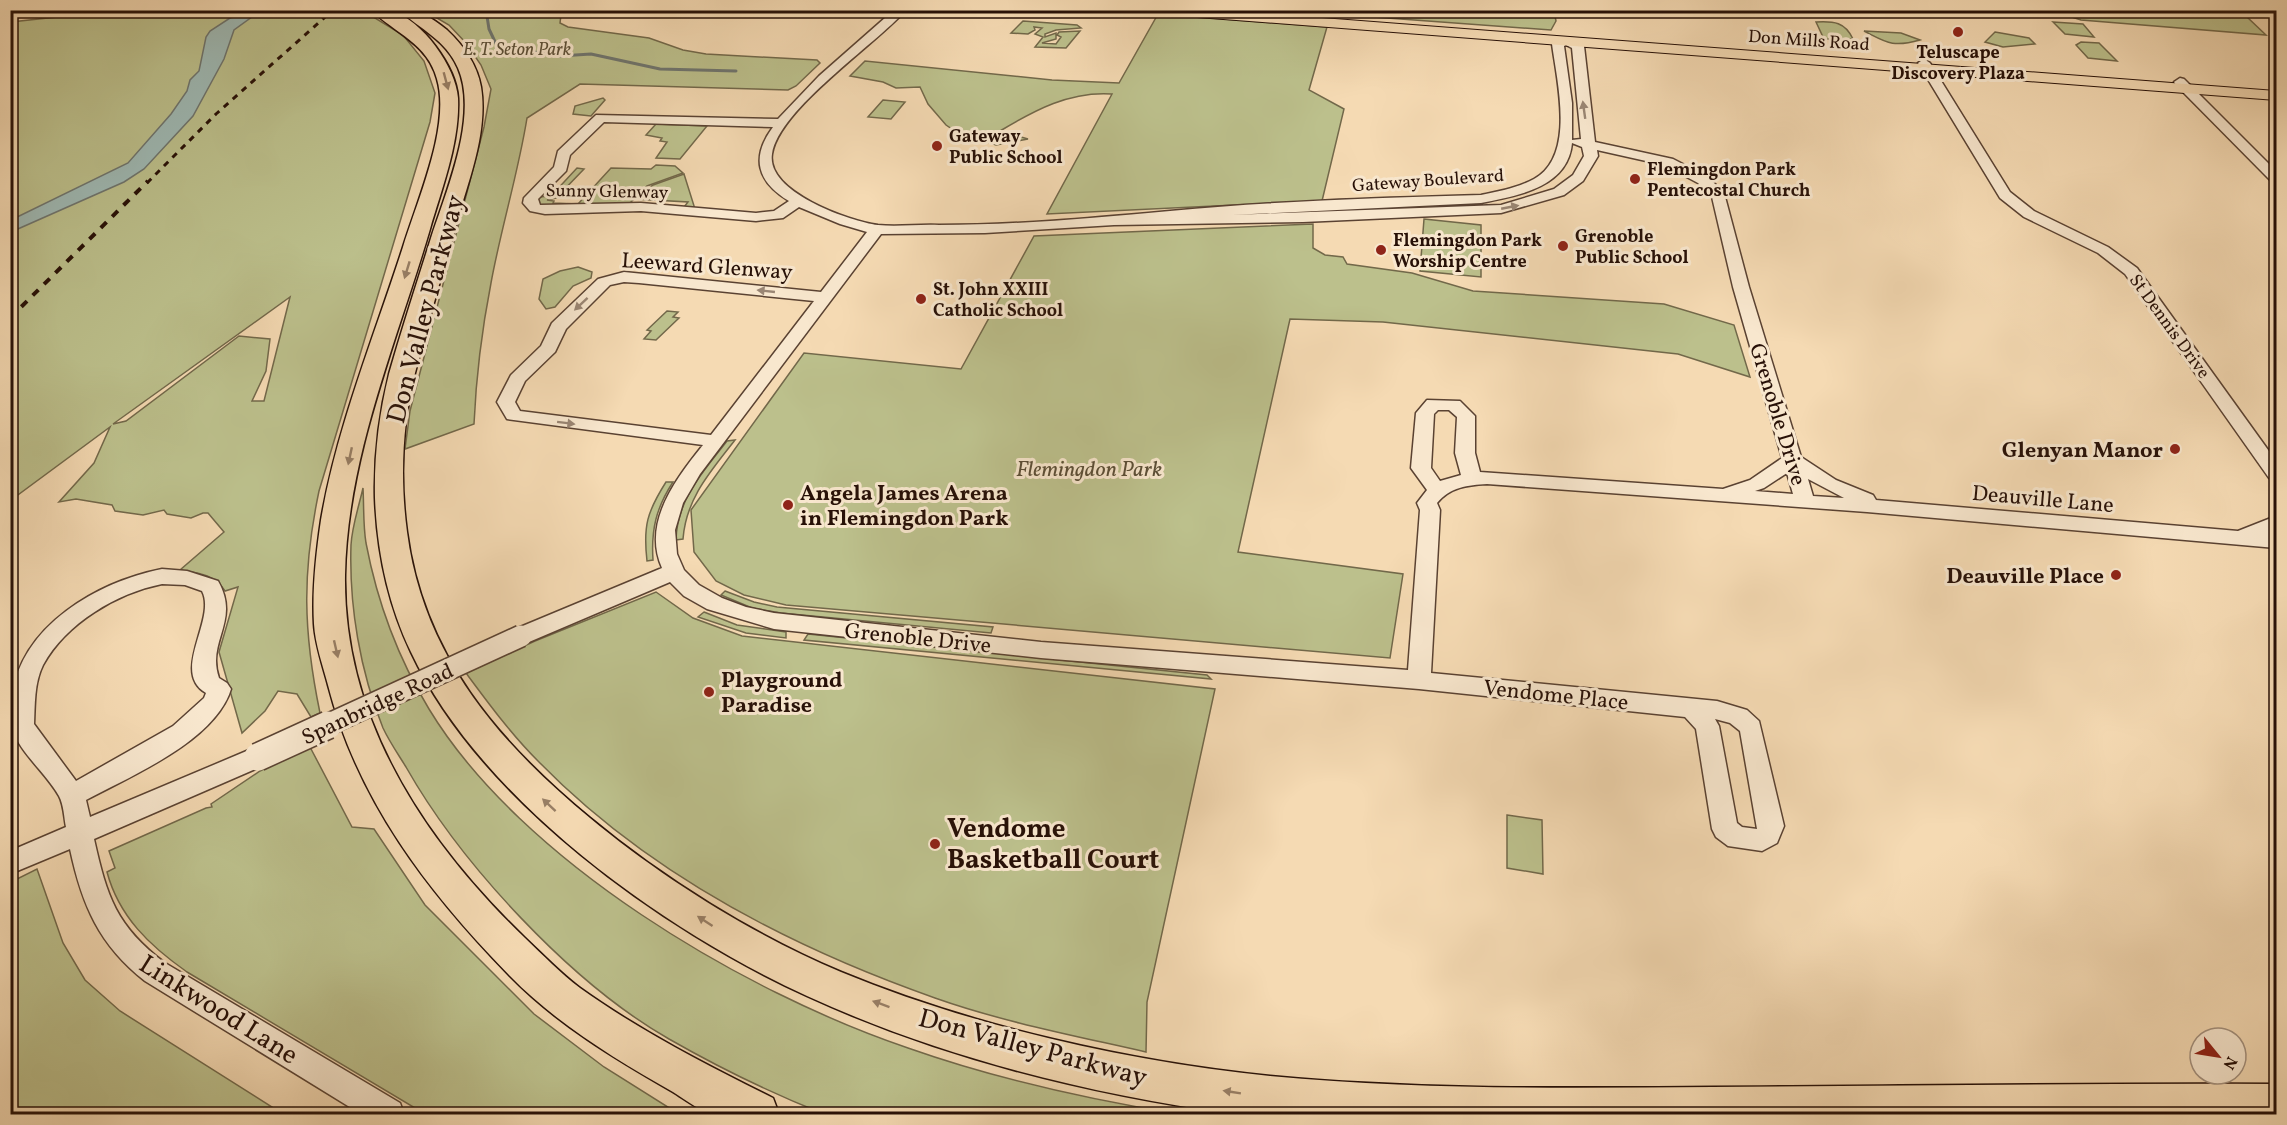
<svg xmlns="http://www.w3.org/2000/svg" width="2287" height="1125" viewBox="0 0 2287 1125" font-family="Vollkorn,serif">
<rect width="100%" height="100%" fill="#f5dab3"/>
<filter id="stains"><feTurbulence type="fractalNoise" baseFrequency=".00333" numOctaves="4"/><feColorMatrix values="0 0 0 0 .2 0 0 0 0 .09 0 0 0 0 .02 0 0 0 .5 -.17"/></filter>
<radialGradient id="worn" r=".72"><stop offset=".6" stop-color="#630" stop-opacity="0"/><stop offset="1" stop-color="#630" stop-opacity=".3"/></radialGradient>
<g fill="#bcc08c" stroke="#72684a" stroke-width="1.5" fill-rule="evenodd">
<path d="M 122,10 L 362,10 L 403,35 L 424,61 L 435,93 L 430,122 L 319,491 C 302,572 303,631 320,713 L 311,717 L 297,694 L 278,691 L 265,711 L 242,733 L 219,652 L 238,587 L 225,591 C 214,574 199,573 180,570 L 224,532 L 208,513 L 203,513 L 191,518 L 167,514 L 164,510 L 143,515 L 115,511 L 112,505 L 76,499 L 59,502 L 94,463 L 110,427 L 11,500 L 11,22 ZM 290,297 L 264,401 L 252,401 L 266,371 L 270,339 L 239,336 L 126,421 L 113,424 Z"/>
<path d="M 2276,10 L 2276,14 L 2251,12 L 2246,16 L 2266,35 L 2081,20 L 2053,11 Z"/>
<path d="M 425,11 L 568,11 L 561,15 L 560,23 L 568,27 L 649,38 L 683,50 L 706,54 L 817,60 L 820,63 L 796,86 L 788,90 L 580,84 L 527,118 C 518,174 501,228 491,283 C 482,329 476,378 474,424 L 405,449 L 410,411 L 484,127 L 491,89 L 481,65 L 466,43 L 449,25 Z"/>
<path d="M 1554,11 L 1556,21 L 1551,30 L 1292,11 Z"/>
<path d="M 1158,14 L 1327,27 L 1309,90 L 1344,109 L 1322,201 L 1047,214 L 1112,94 C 1070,91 1035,110 1000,131 L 1028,139 L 996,145 L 955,131 L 946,125 L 928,104 L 920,87 L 896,88 L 883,82 L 850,76 L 865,61 L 1052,80 L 1119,83 Z"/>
<path d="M 1023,21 L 1077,25 L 1081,28 L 1056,30 L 1045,34 L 1045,37 L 1056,33 L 1056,39 L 1042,43 L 1056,44 L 1061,37 L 1057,35 L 1059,32 L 1080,31 L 1066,48 L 1035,47 L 1043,37 L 1035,34 L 1042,28 L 1034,27 L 1035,30 L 1028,34 L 1011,33 Z"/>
<path d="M 1816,22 C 1834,21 1845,22 1853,39 L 1824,39 Z"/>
<path d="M 2053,22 L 2083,24 L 2094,37 L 2065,34 Z"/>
<path d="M 1864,31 L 1901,33 L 1920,40 C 1892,48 1886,42 1864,31 Z"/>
<path d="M 1995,32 L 2029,38 L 2035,44 L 2003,47 L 1985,42 Z"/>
<path d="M 2081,42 L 2099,43 L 2117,61 L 2088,58 L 2076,45 Z"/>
<path d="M 603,98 L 605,100 L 591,116 L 573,114 L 575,106 Z"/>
<path d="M 883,100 L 905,102 L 891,119 L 868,117 Z"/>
<path d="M 656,124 L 707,126 L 680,159 L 656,158 L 667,142 L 660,141 L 662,138 L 646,135 Z"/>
<path d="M 656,165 L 675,166 L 683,173 L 647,186 L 628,205 L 538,205 L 539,197 L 551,196 L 577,168 L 584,169 L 556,198 L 547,200 L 554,201 L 553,203 L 578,204 L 611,168 L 651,169 Z"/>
<path d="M 684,174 L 695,209 L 684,207 L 688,202 L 635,199 L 653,185 Z"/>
<path d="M 1424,219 L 1481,225 L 1481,277 L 1420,271 Z"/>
<path d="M 1313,224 L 1313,248 L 1325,255 L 1343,257 L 1347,264 L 1412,273 L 1473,291 L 1664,304 L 1734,325 L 1750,377 L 1678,354 L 1383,322 L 1290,319 L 1238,552 L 1403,574 L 1390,658 L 786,605 L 744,595 L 716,581 L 694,552 L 691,510 L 804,353 L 961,369 L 1034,236 Z"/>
<path d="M 578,267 L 592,272 L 591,278 L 573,286 L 555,307 L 546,309 L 539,299 L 543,279 L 560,271 Z"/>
<path d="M 667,311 L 678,312 L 673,317 L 679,318 L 656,340 L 644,339 L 651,331 L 647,330 Z"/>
<path d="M 735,440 C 711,471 686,498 683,539 L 676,540 C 677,499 703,472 727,441 Z"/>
<path d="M 666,482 L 673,482 C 656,508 651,530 653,560 L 647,561 C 643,526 647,512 666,482 Z"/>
<path d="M 363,488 C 364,506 363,525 366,543 C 377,601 398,658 429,709 C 521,861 743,992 908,1048 C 996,1079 1086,1099 1178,1114 L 824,1114 C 771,1093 718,1067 669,1039 C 571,983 461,864 406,767 C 398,754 389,741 383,728 C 360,671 349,606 351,545 C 352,526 359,506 363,488 Z"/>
<path d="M 725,591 L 754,602 L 777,607 L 993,627 L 991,633 L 781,613 L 752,608 L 721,595 Z"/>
<path d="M 656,592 L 693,618 L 742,636 L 1215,689 L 1147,1002 L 1146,1052 C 1076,1036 1003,1022 935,998 C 790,947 646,872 538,761 C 511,734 489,704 466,673 L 535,641 Z"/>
<path d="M 704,612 L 737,625 L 786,632 L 786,638 L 746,633 L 698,617 Z"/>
<path d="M 808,634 L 1207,675 L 1211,679 L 804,640 Z"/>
<path d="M 310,747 L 352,827 L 374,829 L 425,905 L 534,1014 L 604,1067 L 679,1114 L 425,1114 L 187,972 C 150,946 119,917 107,872 L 115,868 L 109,851 L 206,808 L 212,807 L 211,804 L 260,771 Z"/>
<path d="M 1507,815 L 1542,820 L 1543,874 L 1507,868 Z"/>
<path d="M 37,869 L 63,943 L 85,980 L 120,1011 L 283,1114 L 11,1114 L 11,882 Z"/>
</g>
<path fill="#9eb9b4" stroke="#6e756f" stroke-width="1.5" d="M 255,11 L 280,11 L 252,17 L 234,30 L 224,59 L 193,116 L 144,169 L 124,182 L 11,232 L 11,220 L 128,163 L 171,114 L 187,91 L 190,80 L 199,71 L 206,37 L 210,31 L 230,18 Z"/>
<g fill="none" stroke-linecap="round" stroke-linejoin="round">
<path stroke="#6e756f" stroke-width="3" d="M 486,10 L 489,29 L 497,46 L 560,56 L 591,54 L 660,69 L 736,71"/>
<defs>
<g id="minor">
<path d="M 894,10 L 906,10 C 875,45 779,109 772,154 C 766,192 849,221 878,225 C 898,227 919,224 939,225 C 1017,225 1093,218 1170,211 C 1273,201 1377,198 1481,195 C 1500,191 1517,188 1534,179 C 1576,156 1557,82 1552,44 C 1562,35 1574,37 1584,46 L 1595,142 L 1673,159 L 1708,177 L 1724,193 L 1749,287 L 1801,457 L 1836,480 L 1873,495 L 1876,500 L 2238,531 L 2276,516 L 2276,531 L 2269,534 L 2276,534 L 2276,548 L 1867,512 L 1487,484 C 1468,485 1450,487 1437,503 L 1440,510 L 1431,673 L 1717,701 L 1747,710 L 1759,721 L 1784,826 L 1777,843 L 1762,851 L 1728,846 L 1716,837 L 1712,829 L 1696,729 L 1685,717 L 1419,689 L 1041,658 L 774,629 L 707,609 L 684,596 L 670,582 L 529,642 L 521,644 L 513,642 L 510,636 L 513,630 L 662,568 C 642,523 675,480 703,445 L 507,419 L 497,402 L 511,375 L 541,346 L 552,323 L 598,279 L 624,272 L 821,292 L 867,232 L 840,224 L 799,207 L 783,218 L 756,221 L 641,211 L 545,214 L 530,211 L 523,203 L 524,198 L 554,167 L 558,151 L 596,115 L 778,119 L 819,76 ZM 1566,45 L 1572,48 L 1581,139 L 1572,140 L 1572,103 L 1564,46 ZM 604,122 L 773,127 C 751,157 756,181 789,201 L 774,211 L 756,213 L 641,203 L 540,205 L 538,199 L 566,171 L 570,155 ZM 1572,143 L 1582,147 L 1584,156 L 1573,175 L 1554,189 L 1501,205 L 1231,215 L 1481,203 C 1516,196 1568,188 1572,143 ZM 1597,150 L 1664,165 L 1698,183 L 1712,197 L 1733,287 L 1782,458 L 1750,480 L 1723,489 L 1480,472 L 1475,453 L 1475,416 L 1460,401 L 1427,400 L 1416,413 L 1411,468 L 1427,490 L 1417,503 L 1420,510 L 1408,670 L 1041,642 L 774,613 L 746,607 L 722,598 L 699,585 L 684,570 L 677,554 L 675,530 L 683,503 L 700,474 L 881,234 L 985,233 L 1114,225 L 1303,222 L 1501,213 L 1564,195 L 1583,181 L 1598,156 ZM 624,282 L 639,283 L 814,301 L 711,435 L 520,411 L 515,402 L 525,381 L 555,352 L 566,329 L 610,285 ZM 1438,410 L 1449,410 L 1457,417 L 1455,453 L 1461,475 L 1440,481 L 1431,468 L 1434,414 ZM 1787,473 L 1793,494 L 1755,491 L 1764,488 ZM 1808,479 L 1844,498 L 1813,496 ZM 1715,719 L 1730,723 L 1740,731 L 1757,829 L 1742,827 L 1737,823 L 1719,726 Z"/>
<path d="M 1924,59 L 1930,63 L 2010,192 L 2034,211 L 2108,247 L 2137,268 L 2276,461 L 2276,480 L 2269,478 L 2125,274 L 2098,253 L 2024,217 L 2000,198 L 1918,63 Z"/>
<path d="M 2180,78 L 2184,79 L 2276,171 L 2276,182 L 2271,181 L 2176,85 L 2174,82 Z"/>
<path d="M 162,569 L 187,571 L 218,581 C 241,621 206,641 219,678 L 227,683 L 231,689 C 215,741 131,776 86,800 L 90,817 L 249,750 L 258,747 L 267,750 L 270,757 L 267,764 L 94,839 C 107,897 116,926 165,963 L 400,1103 L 404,1114 L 361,1114 L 145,981 C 99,945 82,905 70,849 L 10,874 L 10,851 L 66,827 C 64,818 64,805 59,796 C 46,773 21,754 12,729 C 8,720 11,707 12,697 C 21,625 98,582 162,569 ZM 162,584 L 185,585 L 202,591 C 217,619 170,672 206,693 L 204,698 L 173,726 L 76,781 L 34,724 C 35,705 34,683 43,665 C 66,623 117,593 162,584 Z"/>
</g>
<path id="major" d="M 1152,10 L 1217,10 L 2276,91 L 2276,100 L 1158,14 Z"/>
<g id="highway">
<path d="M 371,10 C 377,10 386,9 392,11 C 422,20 456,67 458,98 C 460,142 442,188 430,229 C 397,341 347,457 345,575 C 343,719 424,841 525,938 C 543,955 560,973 580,988 C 640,1031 707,1065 773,1098 L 779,1114 C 759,1114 736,1117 716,1114 C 702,1113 686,1100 673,1092 C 615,1059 557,1024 510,976 C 428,892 358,801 328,685 C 323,666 315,644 314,624 C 312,590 316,554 321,520 C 337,426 374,337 403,247 C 417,201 451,126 437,79 C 428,44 395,33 371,10 Z"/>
<path d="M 399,10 C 420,10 431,17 447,30 C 463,45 477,64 481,87 C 488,130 470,176 458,218 C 444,269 428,321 415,373 C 402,424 400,480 407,532 C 423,655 498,742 590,818 C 662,878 755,936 841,972 C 971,1026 1131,1062 1270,1076 C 1417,1090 1565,1088 1713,1087 C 1900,1086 2088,1083 2276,1084 L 2276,1114 L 1233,1114 C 1089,1094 940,1057 807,996 C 662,930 480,799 411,652 C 388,604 377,551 375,498 C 374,457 379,414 389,374 C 402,328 417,283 431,238 C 446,191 479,116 458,68 C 446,40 420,29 399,10 Z"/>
</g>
</defs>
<use href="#minor" stroke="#5a4232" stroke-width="3"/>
<use href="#major" stroke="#271007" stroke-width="2"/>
<use href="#highway" stroke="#271007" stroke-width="3"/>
<use href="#minor" fill="#f8e7ce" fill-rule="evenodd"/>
<use href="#major" fill="#f5dab3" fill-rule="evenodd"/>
<use href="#highway" fill="#f5dab3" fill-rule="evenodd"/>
<path stroke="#271007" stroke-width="3" stroke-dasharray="6 6" stroke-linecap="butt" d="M 147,183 L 216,114 L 333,10"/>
<path stroke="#271007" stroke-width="4" stroke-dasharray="8 8" stroke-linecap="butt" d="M 10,318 L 148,181"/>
<defs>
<path id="minor-bridge-far1" d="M 325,726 L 521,636"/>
<path id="minor-bridge" d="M 258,757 L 328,725"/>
</defs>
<use href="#minor-bridge-far1" stroke="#5a4232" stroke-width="24" stroke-linecap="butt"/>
<use href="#minor-bridge" stroke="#5a4232" stroke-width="30" stroke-linecap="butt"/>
<use href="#minor-bridge-far1" stroke="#f8e7ce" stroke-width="21"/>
<use href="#minor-bridge" stroke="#f8e7ce" stroke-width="27"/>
</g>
<defs><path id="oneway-solid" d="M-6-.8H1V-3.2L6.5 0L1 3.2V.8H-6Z" transform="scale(1.5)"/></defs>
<g fill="#987f66">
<use href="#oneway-solid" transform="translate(446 81) rotate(75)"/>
<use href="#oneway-solid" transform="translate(407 270) rotate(107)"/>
<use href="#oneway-solid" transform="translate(350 456) rotate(102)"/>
<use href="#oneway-solid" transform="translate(336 649) rotate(77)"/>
<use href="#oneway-solid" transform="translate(549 805) rotate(-137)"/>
<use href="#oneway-solid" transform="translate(705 921) rotate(-147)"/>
<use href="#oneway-solid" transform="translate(881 1004) rotate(-160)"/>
<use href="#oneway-solid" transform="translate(1232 1092) rotate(-171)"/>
</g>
<g fill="#9a8674">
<use href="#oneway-solid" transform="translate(1584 110) rotate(-98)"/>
<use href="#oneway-solid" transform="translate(1510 207) rotate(-11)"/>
<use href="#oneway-solid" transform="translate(766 291) rotate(-174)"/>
<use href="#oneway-solid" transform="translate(581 304) rotate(137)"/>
<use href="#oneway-solid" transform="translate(566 423) rotate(7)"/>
</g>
<g fill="#8f2418" stroke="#f8e7ce" stroke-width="2">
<circle cx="1958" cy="32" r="6"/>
<circle cx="937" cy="146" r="6"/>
<circle cx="1635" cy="179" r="6"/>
<circle cx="1563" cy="246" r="6"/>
<circle cx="1381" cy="250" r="6"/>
<circle cx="921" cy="299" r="6"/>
<circle cx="2175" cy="449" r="6"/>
<circle cx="788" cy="505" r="6"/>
<circle cx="2116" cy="575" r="6"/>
<circle cx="709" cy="692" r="6"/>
<circle cx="935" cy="844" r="6"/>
</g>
<g text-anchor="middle" stroke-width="6" stroke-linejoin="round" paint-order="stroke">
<g font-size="18" fill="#271007" stroke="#f8e7ce">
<text transform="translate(1809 40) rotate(4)" y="6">Don Mills Road</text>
<text transform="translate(1428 180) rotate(-4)" y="6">Gateway Boulevard</text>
<text transform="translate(607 191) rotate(1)" y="6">Sunny Glenway</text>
<text transform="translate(2170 326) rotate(54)" y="6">St Dennis Drive</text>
</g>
<g font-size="18" font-style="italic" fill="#5b4e36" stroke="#f8e7ce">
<text x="517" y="55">E. T. Seton Park</text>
</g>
<g font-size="18" font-weight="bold" fill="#271007" stroke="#f8e7ce" text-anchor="start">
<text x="1958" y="58" text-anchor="middle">Teluscape<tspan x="1958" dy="21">Discovery Plaza</tspan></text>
<text x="949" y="142">Gateway<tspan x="949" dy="21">Public School</tspan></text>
<text x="1647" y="175">Flemingdon Park<tspan x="1647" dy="21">Pentecostal Church</tspan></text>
<text x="1575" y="242">Grenoble<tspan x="1575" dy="21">Public School</tspan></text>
<text x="1393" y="246">Flemingdon Park<tspan x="1393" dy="21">Worship Centre</tspan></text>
<text x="933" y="295">St. John XXIII<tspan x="933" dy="21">Catholic School</tspan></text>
</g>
<g font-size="22" fill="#271007" stroke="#f8e7ce">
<text transform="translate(707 265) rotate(4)" y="8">Leeward Glenway</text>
<text transform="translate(1779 414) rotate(73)" y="8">Grenoble Drive</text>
<text transform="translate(2043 498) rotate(5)" y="8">Deauville Lane</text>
<text transform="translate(918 637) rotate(6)" y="8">Grenoble Drive</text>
<text transform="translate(1556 694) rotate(6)" y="8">Vendome Place</text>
<text transform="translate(377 703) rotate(-25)" y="8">Spanbridge Road</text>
</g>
<g font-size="22" font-weight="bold" fill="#271007" stroke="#f8e7ce" text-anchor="end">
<text x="2163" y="457">Glenyan Manor</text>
<text x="800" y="500" text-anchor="start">Angela James Arena<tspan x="800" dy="25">in Flemingdon Park</tspan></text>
<text x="2104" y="583">Deauville Place</text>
<text x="721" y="687" text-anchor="start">Playground<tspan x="721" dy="25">Paradise</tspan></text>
</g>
<g font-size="22" font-style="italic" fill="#5b4e36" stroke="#f8e7ce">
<text x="1089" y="476">Flemingdon Park</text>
</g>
<g font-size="27" fill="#271007" stroke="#f8e7ce">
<text transform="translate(425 309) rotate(-75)" y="9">Don Valley Parkway</text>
<text transform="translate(219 1009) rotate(32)" y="9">Linkwood Lane</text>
<text transform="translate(1033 1047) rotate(15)" y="9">Don Valley Parkway</text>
</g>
<g font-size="27" font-weight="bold" fill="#271007" stroke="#f8e7ce" text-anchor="start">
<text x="947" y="837">Vendome<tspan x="947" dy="31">Basketball Court</tspan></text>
</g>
</g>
<rect width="2287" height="1125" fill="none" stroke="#f5dab3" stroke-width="36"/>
<rect x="12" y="12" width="2263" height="1101" fill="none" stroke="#271007" stroke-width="3"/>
<rect x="18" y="18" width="2251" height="1089" fill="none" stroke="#271007" stroke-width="1.5"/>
<g transform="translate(2218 1056) rotate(120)"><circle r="28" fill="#f8e7ce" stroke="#a4917e" stroke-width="1.5"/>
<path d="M0-4.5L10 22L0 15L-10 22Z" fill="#8f2418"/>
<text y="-9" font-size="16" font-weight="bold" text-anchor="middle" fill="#271007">N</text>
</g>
<rect width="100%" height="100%" filter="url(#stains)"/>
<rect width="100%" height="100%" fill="url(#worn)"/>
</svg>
